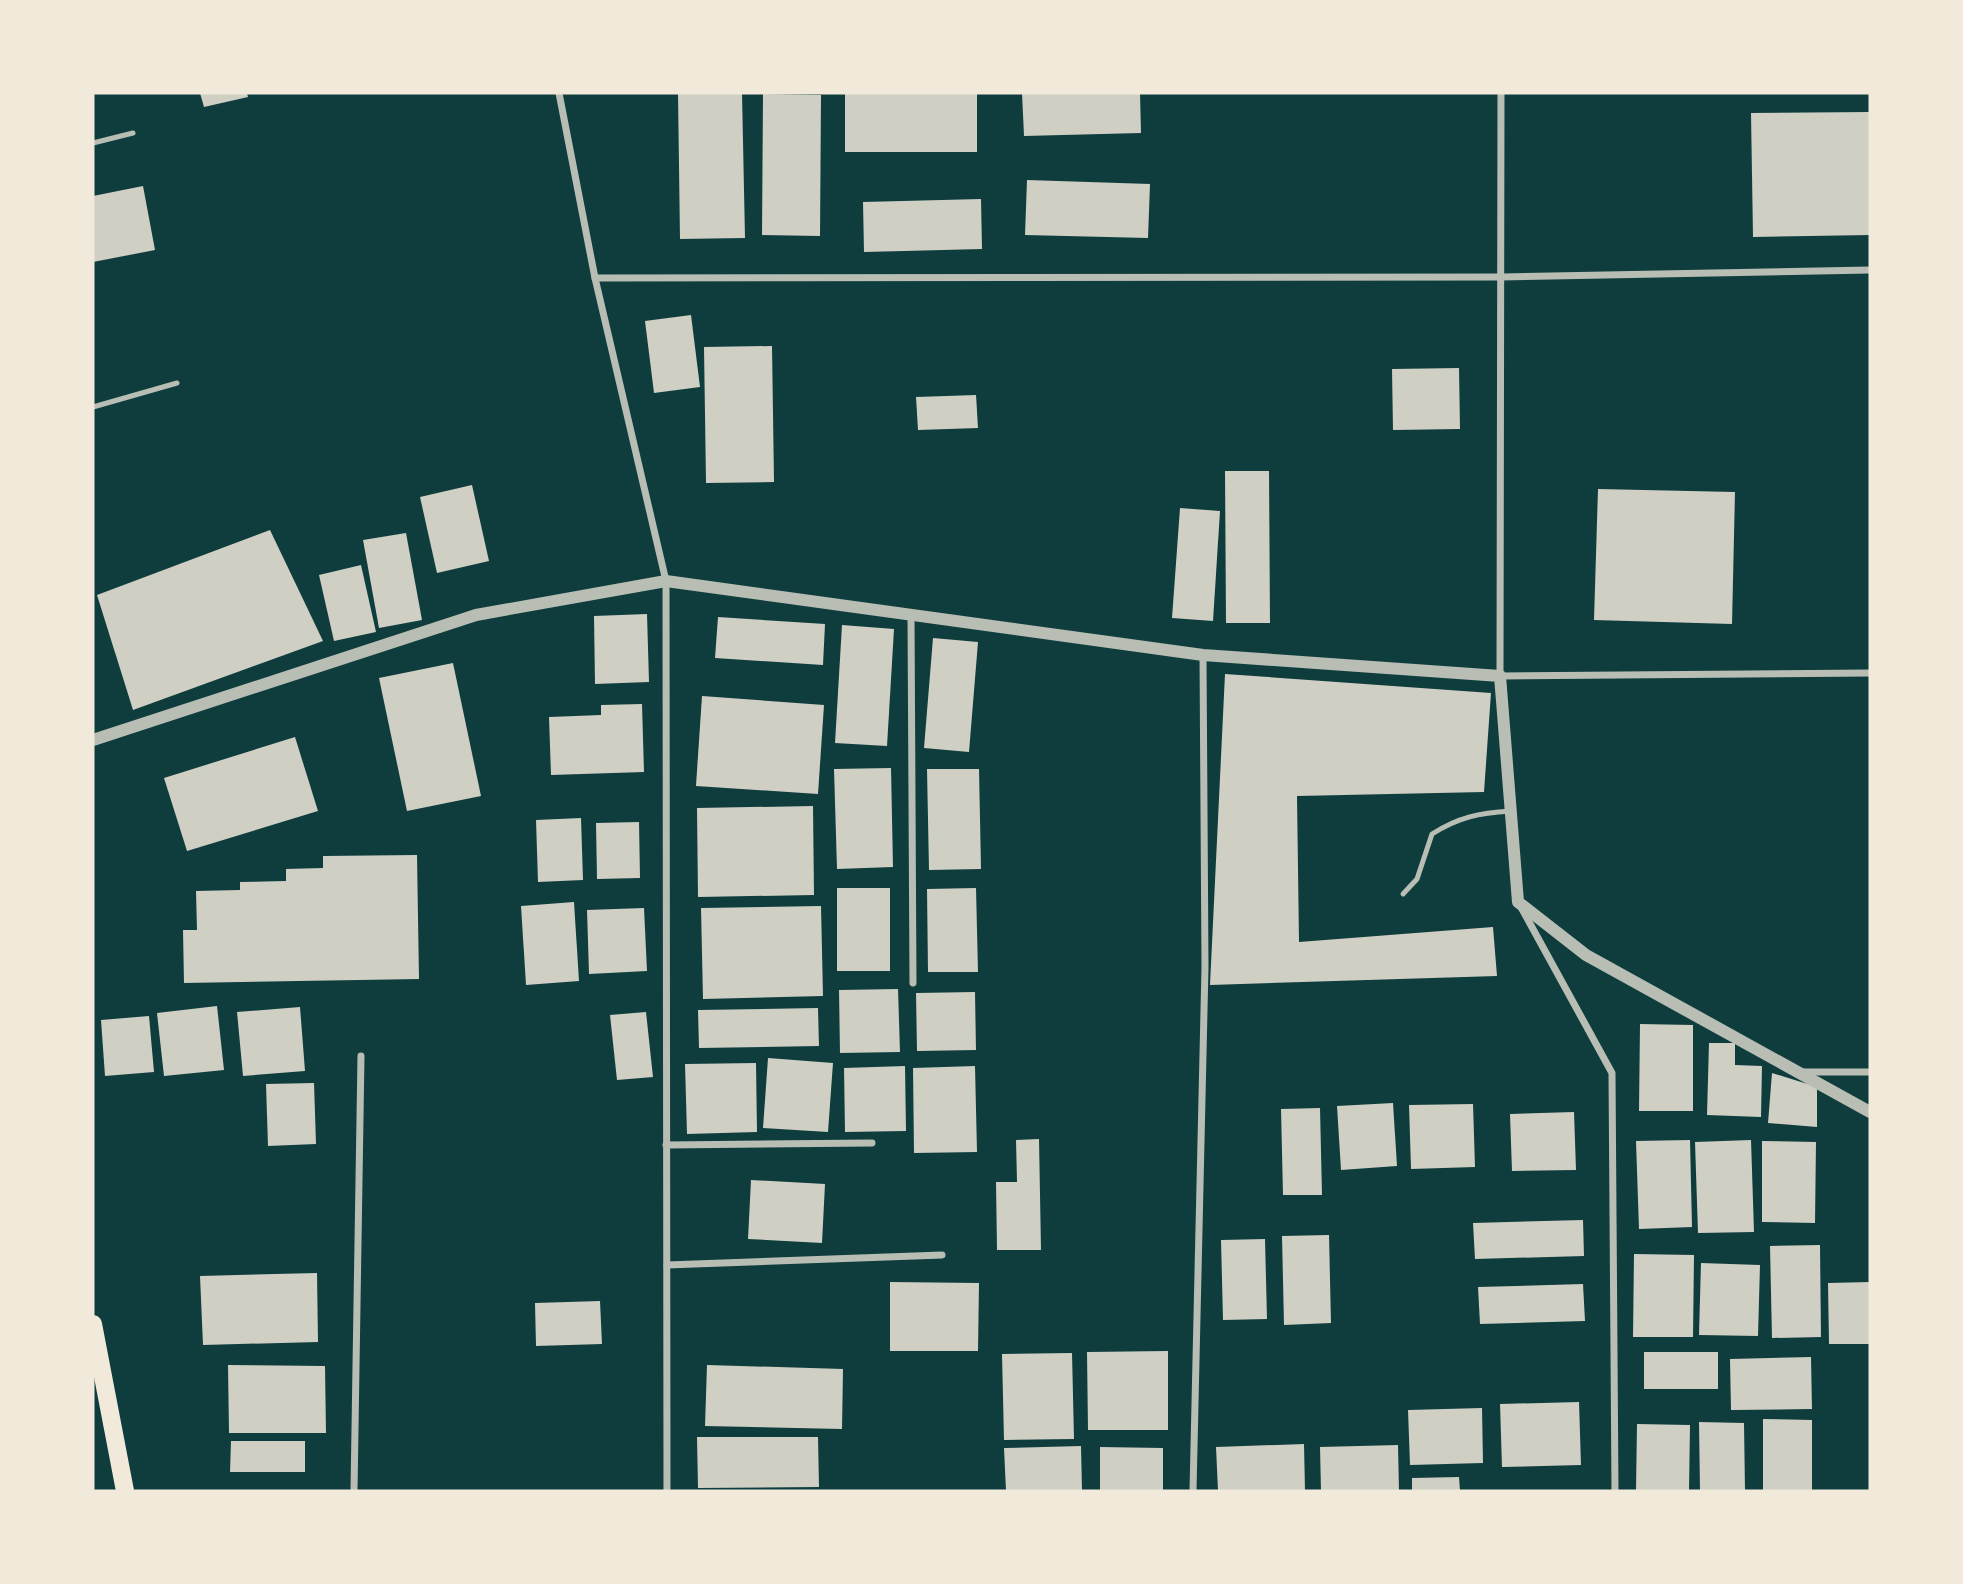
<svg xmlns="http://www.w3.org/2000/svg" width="1963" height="1584" viewBox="0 0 1963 1584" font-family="'Titillium Web',sans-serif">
<rect width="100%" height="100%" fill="#0f3d3e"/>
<g fill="#cfcfc3">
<path d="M 200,93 L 247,93 L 248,97 L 204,107 Z"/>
<path d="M 678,93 L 742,93 L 745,238 L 680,239 Z"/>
<rect x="845" y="93" width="132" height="59"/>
<path d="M 1022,93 L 1140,93 L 1141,133 L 1024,136 Z"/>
<path d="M 763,94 L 821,95 L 820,236 L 762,235 Z"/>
<path d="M 1870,112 L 1870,235 L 1753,237 L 1751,113 Z"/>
<path d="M 1027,180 L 1150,184 L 1148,238 L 1025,235 Z"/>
<path d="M 143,186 L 155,250 L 93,262 L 93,196 Z"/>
<path d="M 981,199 L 982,249 L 864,252 L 863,202 Z"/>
<path d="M 691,315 L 700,387 L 654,393 L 645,321 Z"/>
<path d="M 772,346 L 774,482 L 706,483 L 704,347 Z"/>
<path d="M 1459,368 L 1460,429 L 1393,430 L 1392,369 Z"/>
<path d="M 976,395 L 978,428 L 918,430 L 916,397 Z"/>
<path d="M 1225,471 L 1269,471 L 1270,623 L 1226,623 Z"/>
<path d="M 472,485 L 489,561 L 437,573 L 420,497 Z"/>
<path d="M 1598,489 L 1735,492 L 1732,624 L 1594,620 Z"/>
<path d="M 1180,508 L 1220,511 L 1213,621 L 1172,618 Z"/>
<path d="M 270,530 L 323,641 L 133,710 L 97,595 Z"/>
<path d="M 406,533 L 422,620 L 379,628 L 363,540 Z"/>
<path d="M 361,565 L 376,632 L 334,641 L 319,575 Z"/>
<path d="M 647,614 L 649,682 L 595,684 L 594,616 Z"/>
<path d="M 718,617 L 825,624 L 823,665 L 715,658 Z"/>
<path d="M 842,625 L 894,629 L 887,746 L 835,743 Z"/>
<path d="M 933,638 L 978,642 L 969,752 L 924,748 Z"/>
<path d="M 453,663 L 481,796 L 407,811 L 379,678 Z"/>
<path d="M 1225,674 L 1491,693 L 1484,792 L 1297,796 L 1299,942 L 1493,927 L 1497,976 L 1210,985 Z"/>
<path d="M 702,696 L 824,705 L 818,794 L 696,786 Z"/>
<path d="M 642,704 L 644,772 L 551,775 L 549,717 L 601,715 L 601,705 Z"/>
<path d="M 295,737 L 318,811 L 187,851 L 164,778 Z"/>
<path d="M 891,768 L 893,867 L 837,869 L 834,769 Z"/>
<path d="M 927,769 L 979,769 L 981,869 L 929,870 Z"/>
<path d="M 813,806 L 814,895 L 698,897 L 697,808 Z"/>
<path d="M 581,818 L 583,880 L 538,882 L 536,820 Z"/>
<path d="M 639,822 L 640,878 L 597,879 L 596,823 Z"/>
<path d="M 417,855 L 419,979 L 184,983 L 183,930 L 197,930 L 196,891 L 240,890 L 240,882 L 286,881 L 286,869 L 323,868 L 323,856 Z"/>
<rect x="837" y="888" width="53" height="83"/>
<path d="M 976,888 L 978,972 L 928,972 L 927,889 Z"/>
<path d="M 574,902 L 579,981 L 526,985 L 521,906 Z"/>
<path d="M 821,906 L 823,996 L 703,999 L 701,908 Z"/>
<path d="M 644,908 L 647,971 L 589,974 L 587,910 Z"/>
<path d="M 898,989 L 900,1052 L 840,1053 L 839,990 Z"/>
<path d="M 975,992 L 976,1050 L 917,1051 L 916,993 Z"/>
<path d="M 217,1006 L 224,1070 L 164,1076 L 157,1013 Z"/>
<path d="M 300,1007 L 305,1071 L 243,1076 L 237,1012 Z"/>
<path d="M 818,1008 L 819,1046 L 699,1048 L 698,1010 Z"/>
<path d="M 646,1012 L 653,1077 L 617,1080 L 610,1015 Z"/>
<path d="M 149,1016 L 154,1072 L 105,1076 L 101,1020 Z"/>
<path d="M 1640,1024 L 1693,1025 L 1693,1111 L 1639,1111 Z"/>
<path d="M 1709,1043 L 1735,1043 L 1735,1065 L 1762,1066 L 1761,1117 L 1707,1115 Z"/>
<path d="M 768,1058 L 833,1063 L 828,1132 L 763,1128 Z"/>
<path d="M 756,1063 L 757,1132 L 687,1134 L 685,1064 Z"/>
<path d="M 905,1066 L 906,1131 L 845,1132 L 844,1068 Z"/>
<path d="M 975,1066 L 977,1152 L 914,1153 L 913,1068 Z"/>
<path d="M 1772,1073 L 1817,1087 L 1817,1127 L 1768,1123 Z"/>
<path d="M 314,1083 L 316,1144 L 268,1146 L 266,1084 Z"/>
<path d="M 1393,1103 L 1397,1166 L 1341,1170 L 1337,1106 Z"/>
<path d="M 1473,1104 L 1475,1167 L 1411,1169 L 1409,1105 Z"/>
<path d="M 1320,1108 L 1322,1195 L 1283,1195 L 1281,1109 Z"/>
<path d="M 1574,1112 L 1576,1170 L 1512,1171 L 1510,1114 Z"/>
<path d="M 1039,1139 L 1041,1250 L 997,1250 L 996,1182 L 1017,1182 L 1016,1140 Z"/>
<path d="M 1690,1140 L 1692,1227 L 1639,1229 L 1636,1141 Z"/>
<path d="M 1751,1140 L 1754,1232 L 1698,1233 L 1695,1142 Z"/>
<path d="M 1762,1141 L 1816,1142 L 1815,1223 L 1762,1222 Z"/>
<path d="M 751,1180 L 825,1184 L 822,1243 L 748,1239 Z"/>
<path d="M 1583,1220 L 1584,1256 L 1475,1259 L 1473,1223 Z"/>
<path d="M 1329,1235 L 1331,1323 L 1284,1325 L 1282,1236 Z"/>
<path d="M 1265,1239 L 1267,1319 L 1223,1320 L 1221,1240 Z"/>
<path d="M 1820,1245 L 1821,1337 L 1772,1338 L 1770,1246 Z"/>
<path d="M 1634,1254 L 1694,1255 L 1693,1337 L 1633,1337 Z"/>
<path d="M 1701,1263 L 1760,1265 L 1758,1336 L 1699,1335 Z"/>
<path d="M 317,1273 L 318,1342 L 203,1345 L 200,1276 Z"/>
<path d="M 890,1282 L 979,1283 L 978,1351 L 890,1351 Z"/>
<path d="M 1870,1282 L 1870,1344 L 1829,1344 L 1828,1283 Z"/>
<path d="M 1583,1284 L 1585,1321 L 1480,1324 L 1478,1287 Z"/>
<path d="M 600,1301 L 602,1344 L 536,1346 L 535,1303 Z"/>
<path d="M 1168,1351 L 1168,1430 L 1088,1430 L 1087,1352 Z"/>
<rect x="1644" y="1352" width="74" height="37"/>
<path d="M 1072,1353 L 1074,1439 L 1004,1440 L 1002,1354 Z"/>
<path d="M 1811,1357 L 1812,1409 L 1731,1410 L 1730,1359 Z"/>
<path d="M 228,1365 L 325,1366 L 326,1433 L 229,1433 Z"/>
<path d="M 707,1365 L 843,1369 L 842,1429 L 705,1426 Z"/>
<path d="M 1579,1402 L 1581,1465 L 1502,1467 L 1500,1404 Z"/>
<path d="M 1482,1408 L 1483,1463 L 1410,1465 L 1408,1410 Z"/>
<path d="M 1763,1419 L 1812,1420 L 1812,1491 L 1763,1491 Z"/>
<path d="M 1699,1422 L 1744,1423 L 1745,1491 L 1700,1491 Z"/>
<path d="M 1637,1424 L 1690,1425 L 1689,1491 L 1636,1491 Z"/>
<path d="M 697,1437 L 818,1437 L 819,1487 L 698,1488 Z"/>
<path d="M 231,1441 L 305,1441 L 305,1472 L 230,1472 Z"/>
<path d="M 1304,1444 L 1305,1491 L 1218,1491 L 1216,1447 Z"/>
<path d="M 1398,1445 L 1399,1491 L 1321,1491 L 1320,1447 Z"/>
<path d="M 1081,1446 L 1082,1491 L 1006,1491 L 1004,1448 Z"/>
<path d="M 1100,1447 L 1163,1448 L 1163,1491 L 1100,1491 Z"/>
<path d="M 1459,1477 L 1460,1491 L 1412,1491 L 1412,1478 Z"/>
</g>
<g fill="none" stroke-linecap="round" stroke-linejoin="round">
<g stroke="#b8beb3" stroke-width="5">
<path d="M 93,143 L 133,133"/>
<path d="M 93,407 L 177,383"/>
<path d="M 1403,894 L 1417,879 L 1432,834 C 1459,817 1479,813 1511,811"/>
</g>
<g stroke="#b8beb3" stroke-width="7">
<path d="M 559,93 L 595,278 L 666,581 L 667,1491"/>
<path d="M 1501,93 L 1500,676 L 1870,673"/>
<path d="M 595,278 L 1501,277 L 1870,270"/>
<path d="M 911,615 L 913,983"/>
<path d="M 1522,909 L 1612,1073 L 1615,1491"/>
<path d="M 1802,1072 L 1870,1072"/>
<path d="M 666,1145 L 872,1143"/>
<path d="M 667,1265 L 942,1255"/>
<path d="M 354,1491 L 361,1056"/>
<path d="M 1193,1491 L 1205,967 L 1203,655"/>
</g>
<path stroke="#b8beb3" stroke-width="12" d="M 93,740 L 476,615 L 666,581 L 1203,655 L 1500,676 L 1518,902 L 1586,955 L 1870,1112"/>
<path stroke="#f1e9da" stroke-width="18" d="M 93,1324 L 125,1491"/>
</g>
<rect width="1963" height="1584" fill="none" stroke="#f1e9da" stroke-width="189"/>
</svg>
